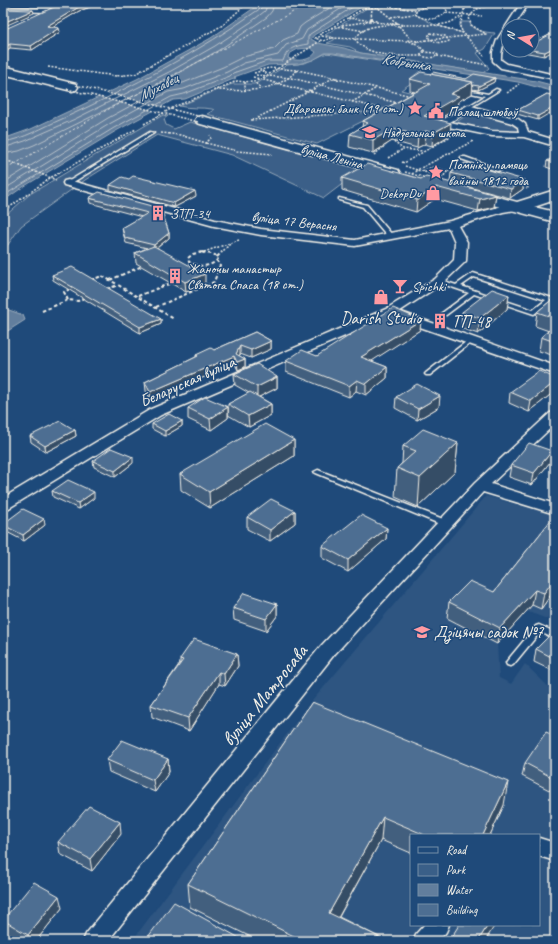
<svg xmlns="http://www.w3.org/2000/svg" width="558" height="944" viewBox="0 0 558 944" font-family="Caveat,sans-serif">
<rect width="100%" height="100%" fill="#1f4a7a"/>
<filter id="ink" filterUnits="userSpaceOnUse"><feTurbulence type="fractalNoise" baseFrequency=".025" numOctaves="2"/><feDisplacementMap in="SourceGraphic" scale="8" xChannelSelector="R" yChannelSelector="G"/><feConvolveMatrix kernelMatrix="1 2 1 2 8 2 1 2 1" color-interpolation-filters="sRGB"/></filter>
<g filter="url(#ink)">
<path fill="#2d5581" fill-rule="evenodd" d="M 486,496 L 555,515 L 555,612 L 550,620 L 475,592 L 497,644 L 499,678 L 511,684 L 525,664 L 555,693 L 555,871 L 553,884 L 555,885 L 555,941 L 132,941 L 307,707 ZM 411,835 L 539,835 L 539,925 L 411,925 Z"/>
<g fill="#3a5f88" stroke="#97a8b8">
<path d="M 388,3 L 446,3 C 436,7 426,3 417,10 L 415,14 L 435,25 L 463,33 L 460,27 L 460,22 L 469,22 C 475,32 485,32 495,33 L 485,49 L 477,53 L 489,68 L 483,73 L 361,53 L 355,51 L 356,50 L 350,47 L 327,43 L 334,40 L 335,38 L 325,35 L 367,8 L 380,8 L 387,6 Z"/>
<path d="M 327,53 L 424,68 L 411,78 L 417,79 L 401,90 L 413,93 L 371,117 L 317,144 L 207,114 L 214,110 L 212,109 C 201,107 190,109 179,106 L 232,84 L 254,84 L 261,81 L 287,65 L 305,63 Z"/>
<path d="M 473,111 L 506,121 L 520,130 C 507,139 470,126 455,123 Z"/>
<path d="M 163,115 L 168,116 L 164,119 L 166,125 L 174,129 L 190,122 L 362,169 L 324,198 L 232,155 L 157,135 L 85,180 L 21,226 L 3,252 L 3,218 L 5,216 L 30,194 Z"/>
</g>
<g fill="#627e9d" stroke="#9cacbb" fill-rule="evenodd">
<path d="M 261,3 L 368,3 L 314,35 L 311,39 L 318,43 L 344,48 L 361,53 L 536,81 L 555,86 L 555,92 L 518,82 L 333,53 L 325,53 L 313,60 L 298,64 L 268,65 L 234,77 L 236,78 L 185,99 L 173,100 L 116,131 L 23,187 L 3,201 L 3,139 L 31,129 L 137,79 L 211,38 ZM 310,48 L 316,52 C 311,61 296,62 288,58 L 289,54 L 298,49 Z"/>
<path d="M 9,310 L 23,315 L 25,320 L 3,334 L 3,311 Z"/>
</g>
<path fill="#1f4a7a" d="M 105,92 L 163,107 L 156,112 L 96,96 Z"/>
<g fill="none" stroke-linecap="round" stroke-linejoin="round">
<g stroke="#bac3ca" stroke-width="1">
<path d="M 3,142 C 24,139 43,127 62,119 C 132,87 199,52 261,8 L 262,3"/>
<path d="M 3,148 L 25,141 L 75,119 L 171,71 L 215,46 L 251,22 L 265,11 L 268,3"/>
<path d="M 3,154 L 19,151 L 34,145 L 168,79 L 219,50 L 267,17 L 272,11 L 274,3"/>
<path d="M 3,183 L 108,118 L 166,87 L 183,83 L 223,67 L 243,57 L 274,49 L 283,40 L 297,34 L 300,27 L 305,23 L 338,3"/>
<path d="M 3,190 L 111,123 L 168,92 L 184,89 L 227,72 L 244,63 L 278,55 L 286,45 L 302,39 L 307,30 L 350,3"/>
<path d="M 3,196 L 114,128 L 171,97 L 184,94 L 230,76 L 233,73 L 267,61 L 283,61 C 287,48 295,46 308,44 L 308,37 L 310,34 L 359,3"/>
</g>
<path stroke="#dee0dd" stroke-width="1" stroke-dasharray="2.5 2" stroke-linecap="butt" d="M 3,171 L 105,111 L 310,3"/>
<defs>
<g id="service">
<path d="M 462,89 L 488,94 L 496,89 L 499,90 L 468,109 L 466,108 L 467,107 L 485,96 L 462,91 Z"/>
<path d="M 150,132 L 154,133 L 70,184 L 66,183 Z"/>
<path d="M 461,157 L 465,157 L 501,170 L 497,171 L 461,159 Z"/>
<path d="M 339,198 L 367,205 L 393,236 L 393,238 L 389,238 L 363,207 L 339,200 Z"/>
<path d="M 473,273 L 552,298 L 553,299 L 534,314 L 474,294 L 446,315 L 442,315 L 442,313 L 469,293 L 437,282 L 437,280 L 441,280 L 456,285 ZM 474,277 L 546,300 L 533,310 L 461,286 Z"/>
<path d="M 471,338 L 474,340 L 473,341 L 430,375 L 426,375 L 425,374 L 426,373 Z"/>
<path d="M 318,470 L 448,521 L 449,523 L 448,525 L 442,525 L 316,473 L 314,472 Z"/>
<path d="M 539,625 L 555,632 L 555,639 L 540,632 L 513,665 L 510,666 L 507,665 L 506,663 L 507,661 L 536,626 Z"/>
</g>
<g id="minor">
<path d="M 521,3 L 529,3 L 514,26 L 508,26 C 508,38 500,47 501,60 L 507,64 L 555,75 L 555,79 L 501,68 L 493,61 L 493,52 L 497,40 Z"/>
<path d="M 3,7 L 49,8 L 53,10 L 49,12 L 3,11 Z"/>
<path d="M 468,105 L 518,119 L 525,124 L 528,132 L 555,140 L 555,146 L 524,137 L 492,136 L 439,125 L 437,123 ZM 469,111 L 512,123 L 518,127 L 519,132 L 492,131 L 450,122 Z"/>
<path d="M 68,180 L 215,220 L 261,229 L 355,240 L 450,221 L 502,206 L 518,204 L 523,207 L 522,209 L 503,212 L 458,226 L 467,242 L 466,261 L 464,263 L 443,283 L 394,315 L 161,415 L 9,508 L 3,510 L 3,498 L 151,409 L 386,309 L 435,279 L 454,260 L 455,242 L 449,228 L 355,246 L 261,235 L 214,226 L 64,185 L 63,183 L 64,181 Z"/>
<path d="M 401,312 L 555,366 L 555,374 L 397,319 L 395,316 L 397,313 Z"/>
<path d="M 555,412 L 555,424 L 491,484 L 555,504 L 555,514 L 483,492 L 333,656 L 108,941 L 83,941 L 86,934 L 321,646 L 475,483 L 550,413 Z"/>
<path d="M 539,838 L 555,843 L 555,861 L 539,856 Z"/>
<path d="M 424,925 L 449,925 L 446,932 L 439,941 L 413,941 L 416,934 Z"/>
</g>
<g id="primary">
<path d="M 3,66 L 76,84 L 78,87 L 76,90 L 72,91 L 3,74 Z"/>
<path d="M 202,116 L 398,170 L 400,173 L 398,176 L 393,177 L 197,123 L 195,120 L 197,117 Z"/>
<path d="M 465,188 L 517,202 L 555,190 L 555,200 L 534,207 L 555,212 L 555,222 L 460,196 L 457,193 L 460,190 Z"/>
</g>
</defs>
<use href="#service" stroke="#f4f1e8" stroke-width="3"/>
<use href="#minor" stroke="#f4f1e8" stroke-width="3"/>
<use href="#primary" stroke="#f4f1e8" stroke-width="3"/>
<g stroke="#f4f1e8" stroke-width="1.5" stroke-dasharray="2 1.5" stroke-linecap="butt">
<path d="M 417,3 L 422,7"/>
<path d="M 460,3 L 464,10 L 460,27 L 463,33"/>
<path d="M 434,4 L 445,7 L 447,11 C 439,21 425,21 415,14 L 417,10 Z"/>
<path d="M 379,5 L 417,10"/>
<path d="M 376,6 L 397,23"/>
<path d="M 364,8 L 379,7"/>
<path d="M 464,10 L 473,3"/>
<path d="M 446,13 L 482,16"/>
<path d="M 391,17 L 415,14"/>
<path d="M 348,18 L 366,20"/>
<path d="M 371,19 L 376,21 L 365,21 Z"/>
<path d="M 371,19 L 372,8"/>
<path d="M 376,22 L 391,24"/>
<path d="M 397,23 L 403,25 L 397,26 L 392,24 Z"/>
<path d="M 342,25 L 366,22"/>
<path d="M 393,25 C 379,25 363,26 355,39 C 368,58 401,56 421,56"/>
<path d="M 403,25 L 435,25 L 463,33 L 484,56"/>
<path d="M 439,25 L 449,23 L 461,17"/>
<path d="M 399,26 L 411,39"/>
<path d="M 342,27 L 364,31"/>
<path d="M 331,28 L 343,26"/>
<path d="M 430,33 L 445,36 L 449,41 C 441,45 434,42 428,37 Z"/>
<path d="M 319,35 L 366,7"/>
<path d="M 322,36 L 332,38 L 323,41 L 315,38 Z"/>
<path d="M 332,38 L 408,41"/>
<path d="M 408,40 L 418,41 L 413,43 Z"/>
<path d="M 418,41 L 486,34 L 471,25 L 469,17 L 477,9 L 498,3"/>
<path d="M 415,43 L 426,52"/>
<path d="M 423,52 L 435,53 L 438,55 C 432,59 426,58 420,55 Z"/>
<path d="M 437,56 L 488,65"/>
<path d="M 48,67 L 116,76 L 135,74 L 223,25 L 247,3"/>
<path d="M 297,70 L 331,77"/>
<path d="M 254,73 L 261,71"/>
<path d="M 256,75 L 291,78 L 398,103"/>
<path d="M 253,77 L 305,91"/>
<path d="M 330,77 L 337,78 L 332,79 Z"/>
<path d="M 337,79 L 412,96"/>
<path d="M 253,81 L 261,88"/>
<path d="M 245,82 L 245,90"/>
<path d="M 216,90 C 245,91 276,93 297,70 L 269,68 L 260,70 L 266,73 L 266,76"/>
<path d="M 309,90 L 312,92 L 305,92 Z"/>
<path d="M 310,91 L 331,79"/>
<path d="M 311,92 L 387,110"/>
<path d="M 507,93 L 519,84"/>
<path d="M 352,102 L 375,89"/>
<path d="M 257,118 L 306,93"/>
<path d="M 251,120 L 383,111"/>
<path d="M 144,124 L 176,106 L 237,81 L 245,82 L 260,80 L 320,41"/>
<path d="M 161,133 L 180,135 L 206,143 L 211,138 L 210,135"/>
<path d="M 391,140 L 403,149 L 423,151"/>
<path d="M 206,143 L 237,151 L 272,154"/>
<path d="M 374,155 L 387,144"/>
<path d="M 388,158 L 403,149"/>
<path d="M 3,159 L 56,180"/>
<path d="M 402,162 L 404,163 L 451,136"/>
<path d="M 405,166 L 417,170 L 473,141"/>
<path d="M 422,171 L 433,167 L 448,171 L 439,181"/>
<path d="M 448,171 L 458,170"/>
<path d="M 405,172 L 426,178"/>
<path d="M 412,174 L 417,170 L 443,177"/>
<path d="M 521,183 L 526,185 L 528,188 L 526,189"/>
<path d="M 3,212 L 50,178 L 136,129"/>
<path d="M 204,252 L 239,240"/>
<path d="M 199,253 L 205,253"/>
<path d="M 221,253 L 230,244"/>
</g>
<g stroke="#f4f1e8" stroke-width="2" stroke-dasharray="3.5 2.5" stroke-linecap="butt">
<path d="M 202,252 L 215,255 L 218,259 C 210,268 199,267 189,262 L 188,258 L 193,254 Z"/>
<path d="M 217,257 L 222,252"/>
<path d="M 91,280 L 102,276 L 117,284"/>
<path d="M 110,280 L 142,266"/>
<path d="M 107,289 L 118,285 L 174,319"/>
<path d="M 138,296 L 171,283"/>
<path d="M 68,300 L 64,292 L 72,288"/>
<path d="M 156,307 L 214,282 L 220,265 L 217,261"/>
<path d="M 42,311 L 68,300 L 78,301 L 86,297"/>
</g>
<use href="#service" fill="#1f4a7a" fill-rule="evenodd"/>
<use href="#minor" fill="#1f4a7a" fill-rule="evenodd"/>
<use href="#primary" fill="#1f4a7a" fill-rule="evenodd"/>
<g stroke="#f4f1e8" stroke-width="1.5" stroke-dasharray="2 1.5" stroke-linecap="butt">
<path d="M 76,85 L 206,118"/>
<path d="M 67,89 L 198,122"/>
</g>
</g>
<g fill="#425f7e" stroke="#f4f1e8">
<path d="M 3,3 L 55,3 L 48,6 L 3,6 Z"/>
<path d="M 90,7 L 79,11 L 52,27 L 60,32 L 32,50 L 10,48 L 5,51 L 3,52 L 3,30 Z"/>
<path d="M 555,32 L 544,56 L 523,52 L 524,50 L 532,50 L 532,44 Z"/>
<path d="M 430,74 L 466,79 L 495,78 L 494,82 L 478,90 L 472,89 L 472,94 L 459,101 L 458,108 L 438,119 L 450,135 L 432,146 L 425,144 L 417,148 L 392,141 L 373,153 L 349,147 L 350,134 L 362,127 L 363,121 L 415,92 L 410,91 L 410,79 Z"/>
<path d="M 547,94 L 538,120 L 517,114 L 518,110 Z"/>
<path d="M 555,157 L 555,170 L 546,167 L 547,161 Z"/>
<path d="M 451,173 L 524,180 L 523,189 L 510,198 L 450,182 Z"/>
<path d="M 342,178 L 421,179 L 496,195 L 494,207 L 478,211 L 435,199 L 416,212 L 342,190 Z"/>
<path d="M 110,185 L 196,196 L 175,207 L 110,190 Z"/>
<path d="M 89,198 L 163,214 L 169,233 L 169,238 L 157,248 L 205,284 L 186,292 L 136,263 L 135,253 L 147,248 L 126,243 L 123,233 L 122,228 L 142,217 L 90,203 Z"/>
<path d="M 52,275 L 161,319 L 161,324 L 140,333 L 53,280 Z"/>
<path d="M 509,295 L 507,309 L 478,334 L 461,328 L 462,312 Z"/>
<path d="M 555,297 L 555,356 L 539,351 L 541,337 L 549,331 L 535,326 L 537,312 Z"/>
<path d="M 421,320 L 420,330 L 371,361 L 387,367 L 387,378 L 366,395 L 356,391 L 349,397 L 286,372 L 286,361 L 317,356 Z"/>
<path d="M 255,332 L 271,341 L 271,349 L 251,358 L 240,354 L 239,356 L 245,359 L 245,367 L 238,370 L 235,364 L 151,400 L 146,391 L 145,382 L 196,357 L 196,355 L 214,350 Z"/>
<path d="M 234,374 L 277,377 L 277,388 L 259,397 L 271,404 L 271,415 L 249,427 L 228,415 L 228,404 L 249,393 L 235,385 Z"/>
<path d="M 555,378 L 555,391 L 529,412 L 509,403 L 510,392 Z"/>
<path d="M 396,397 L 439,407 L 417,420 L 395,408 Z"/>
<path d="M 228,407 L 228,418 L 211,430 L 188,419 L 188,408 Z"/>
<path d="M 182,421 L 182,426 L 165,436 L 152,429 L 152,424 Z"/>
<path d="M 75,430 L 76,436 L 46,452 L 31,442 L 30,436 Z"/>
<path d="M 294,440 L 294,456 L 210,508 L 181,490 L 180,474 Z"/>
<path d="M 555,440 L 555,456 L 551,455 L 550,462 L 532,485 L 509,477 L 511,465 L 552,451 L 553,442 Z"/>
<path d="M 458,443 L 455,472 L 418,507 L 395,497 L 397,468 L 402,463 L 403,446 Z"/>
<path d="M 93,461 L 133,463 L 115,477 L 94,467 Z"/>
<path d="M 52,491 L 94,498 L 79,509 L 53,497 Z"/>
<path d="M 295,511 L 295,523 L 270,541 L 247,529 L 247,517 Z"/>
<path d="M 555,515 L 555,589 L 541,609 L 532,605 L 497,644 L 447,618 L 449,602 L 494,592 Z"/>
<path d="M 3,524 L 45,525 L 24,541 L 3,530 Z"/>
<path d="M 387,528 L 386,539 L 348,572 L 322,558 L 322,546 Z"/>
<path d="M 277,604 L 277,616 L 266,631 L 234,620 L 233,608 Z"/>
<path d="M 555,630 L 555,672 L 534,662 L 536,649 Z"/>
<path d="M 237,654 L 238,666 L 225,686 L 219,684 L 189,731 L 152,717 L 151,705 L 180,663 L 180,659 Z"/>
<path d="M 312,702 L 504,805 L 490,835 L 411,835 L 411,853 L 381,840 L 339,917 L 381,938 L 381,941 L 259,941 L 190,907 L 188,884 Z"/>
<path d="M 555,736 L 555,793 L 522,776 L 525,763 Z"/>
<path d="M 168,759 L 169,772 L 155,792 L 109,772 L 107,760 Z"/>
<path d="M 121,834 L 92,871 L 60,854 L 58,842 Z"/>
<path d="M 62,908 L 36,941 L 20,941 L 6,933 L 3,920 Z"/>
</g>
<g fill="#364d66" stroke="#f4f1e8">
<path d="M 47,3 L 55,3 L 48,6 Z"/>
<path d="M 90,3 L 96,3 L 90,7 L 79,11 L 47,30 L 47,26 L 79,7 Z"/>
<path d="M 33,10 L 34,13 L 3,27 L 3,23 Z"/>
<path d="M 59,28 L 60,32 L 32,50 L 31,46 Z"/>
<path d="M 10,44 L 10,48 L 5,51 L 3,52 L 3,48 Z"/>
<path d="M 555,47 L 555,50 L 544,56 L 545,52 Z"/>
<path d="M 495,78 L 494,82 L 478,90 L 479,86 Z"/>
<path d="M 473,82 L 472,94 L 459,101 L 458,108 L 423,128 L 424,116 L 450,94 Z"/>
<path d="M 555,107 L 555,110 L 538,120 L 538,116 Z"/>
<path d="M 451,123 L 450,135 L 432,146 L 433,133 Z"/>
<path d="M 393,129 L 392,141 L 373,153 L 373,140 Z"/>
<path d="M 426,131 L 425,144 L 417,148 L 418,135 Z"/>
<path d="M 524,180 L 523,189 L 510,198 L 511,189 Z"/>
<path d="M 436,187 L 435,199 L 416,212 L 417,200 Z"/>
<path d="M 195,191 L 196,196 L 175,207 L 174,203 Z"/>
<path d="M 496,195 L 494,207 L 478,211 L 480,199 Z"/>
<path d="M 169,233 L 169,238 L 154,250 L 154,245 Z"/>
<path d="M 205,274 L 205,284 L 186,292 L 185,282 Z"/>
<path d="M 509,295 L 507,309 L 478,334 L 480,318 Z"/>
<path d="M 161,319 L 161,324 L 140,333 L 140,327 Z"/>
<path d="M 421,320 L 420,330 L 361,368 L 361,357 Z"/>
<path d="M 271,341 L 271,349 L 251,358 L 251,350 Z"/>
<path d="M 240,346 L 240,354 L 237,361 L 236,354 Z"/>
<path d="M 234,356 L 235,364 L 151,400 L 150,392 Z"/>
<path d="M 245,359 L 245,367 L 238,370 L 237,362 Z"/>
<path d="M 387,367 L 387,378 L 366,395 L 366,384 Z"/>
<path d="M 277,377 L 277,388 L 257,398 L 257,387 Z"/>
<path d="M 357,380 L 356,391 L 349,397 L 349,386 Z"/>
<path d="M 555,382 L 555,391 L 529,412 L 531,401 Z"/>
<path d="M 440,396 L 439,407 L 417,420 L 418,409 Z"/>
<path d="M 271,404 L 271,415 L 249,427 L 248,416 Z"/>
<path d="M 228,407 L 228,418 L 211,430 L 210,419 Z"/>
<path d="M 182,421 L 182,426 L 165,436 L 165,431 Z"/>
<path d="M 75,430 L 76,436 L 46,452 L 45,446 Z"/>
<path d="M 294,440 L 294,456 L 210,508 L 209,492 Z"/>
<path d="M 458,443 L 455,472 L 418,507 L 420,478 Z"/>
<path d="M 552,451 L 550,462 L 532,485 L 534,473 Z"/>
<path d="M 133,457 L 133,463 L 115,477 L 115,471 Z"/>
<path d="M 6,475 L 7,481 L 3,484 L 3,477 Z"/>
<path d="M 94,492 L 94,498 L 79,509 L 78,503 Z"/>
<path d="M 295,511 L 295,523 L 270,541 L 270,530 Z"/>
<path d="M 44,519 L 45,525 L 24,541 L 23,535 Z"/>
<path d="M 387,528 L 386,539 L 348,572 L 348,560 Z"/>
<path d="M 555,578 L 555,589 L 541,609 L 544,593 Z"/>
<path d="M 535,590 L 532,605 L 497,644 L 500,628 Z"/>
<path d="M 277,604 L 277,616 L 266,631 L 266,619 Z"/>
<path d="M 237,654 L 238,666 L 225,686 L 224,674 Z"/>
<path d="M 219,672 L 219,684 L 189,731 L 188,718 Z"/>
<path d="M 168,759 L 169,772 L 155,792 L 153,780 Z"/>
<path d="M 508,782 L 504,805 L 490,835 L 483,835 Z"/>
<path d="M 383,817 L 381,840 L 328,936 L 329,913 Z"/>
<path d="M 120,822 L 121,834 L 92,871 L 90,859 Z"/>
<path d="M 59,896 L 62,908 L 36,941 L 30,941 L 28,935 Z"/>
<path d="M 488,925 L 495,925 L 485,941 L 478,941 Z"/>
</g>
<g fill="#4d6e92" stroke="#f4f1e8">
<path d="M 63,3 L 90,3 L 79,7 L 47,26 L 59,28 L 31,46 L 10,44 L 3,48 L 3,30 Z"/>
<path d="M 3,9 L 33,10 L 3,23 Z"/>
<path d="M 555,32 L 555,47 L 545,52 L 532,50 L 532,44 Z"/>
<path d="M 421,72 L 473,82 L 450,94 L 459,96 L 424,116 L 451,123 L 433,133 L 426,131 L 418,135 L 393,129 L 373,140 L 350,134 L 368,123 L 363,121 L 430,84 L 410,79 Z"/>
<path d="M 433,72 L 466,79 L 474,74 L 495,78 L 479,86 L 472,85 L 473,82 L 430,74 Z"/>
<path d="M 547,94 L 555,96 L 555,107 L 538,116 L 518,110 Z"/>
<path d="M 555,157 L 555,163 L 547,161 Z"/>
<path d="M 465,163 L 524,180 L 511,189 L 451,173 Z"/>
<path d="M 367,164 L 421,179 L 426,176 L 496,195 L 480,199 L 436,187 L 417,200 L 342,178 Z"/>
<path d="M 133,176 L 195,191 L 174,203 L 110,185 L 122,177 L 129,179 Z"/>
<path d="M 99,192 L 163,209 L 161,210 L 169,233 L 154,245 L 125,238 L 122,228 L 148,213 L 89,198 Z"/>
<path d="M 154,246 L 205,274 L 185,282 L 135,253 Z"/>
<path d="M 72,267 L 161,319 L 140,327 L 52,275 Z"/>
<path d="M 492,289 L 509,295 L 480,318 L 462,312 Z"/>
<path d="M 555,297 L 555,318 L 537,312 Z"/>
<path d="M 393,308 L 421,320 L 361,357 L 387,367 L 366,384 L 357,380 L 349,386 L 286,361 L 302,350 L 317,356 Z"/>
<path d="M 555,325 L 555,342 L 541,337 Z"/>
<path d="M 255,332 L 271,341 L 251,350 L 240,346 L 236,354 L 245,359 L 237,362 L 234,356 L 150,392 L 145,382 L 198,356 L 196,355 L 211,348 L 214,350 Z"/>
<path d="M 257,364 L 277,377 L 257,387 L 234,374 Z"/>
<path d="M 539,371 L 555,378 L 555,382 L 531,401 L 510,392 Z"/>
<path d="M 417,384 L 440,396 L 418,409 L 396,397 Z"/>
<path d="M 250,392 L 271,404 L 248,416 L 228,404 Z"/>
<path d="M 205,397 L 228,407 L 210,419 L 188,408 Z"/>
<path d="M 169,414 L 182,421 L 165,431 L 152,424 Z"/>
<path d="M 60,421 L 75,430 L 45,446 L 30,436 Z"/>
<path d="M 265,424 L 294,440 L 209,492 L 180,474 Z"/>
<path d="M 423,429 L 458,443 L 420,478 L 397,468 L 416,451 L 403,446 Z"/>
<path d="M 529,443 L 552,451 L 534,473 L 511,465 Z"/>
<path d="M 111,448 L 133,457 L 115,471 L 93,461 Z"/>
<path d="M 3,473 L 6,475 L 3,477 Z"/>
<path d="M 68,480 L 94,492 L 78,503 L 52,491 Z"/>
<path d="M 271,499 L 295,511 L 270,530 L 247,517 Z"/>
<path d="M 23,509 L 44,519 L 23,535 L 3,525 L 3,524 Z"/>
<path d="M 361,515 L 387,528 L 348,560 L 322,546 Z"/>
<path d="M 555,515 L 555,578 L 544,593 L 535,590 L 500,628 L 449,602 L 470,581 L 494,592 Z"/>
<path d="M 244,593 L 277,604 L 266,619 L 233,608 Z"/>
<path d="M 555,630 L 555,659 L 536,649 Z"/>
<path d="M 194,639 L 237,654 L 224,674 L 219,672 L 188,718 L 151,705 L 183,660 L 180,659 Z"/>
<path d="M 312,702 L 508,782 L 483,835 L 425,835 L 383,817 L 329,913 L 381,938 L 380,941 L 304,941 L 188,884 Z"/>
<path d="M 546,732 L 555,736 L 555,779 L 525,763 Z"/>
<path d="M 122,740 L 168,759 L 153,780 L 107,760 Z"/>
<path d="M 89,806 L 120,822 L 90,859 L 58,842 Z"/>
<path d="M 34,882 L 59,896 L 28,935 L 3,920 Z"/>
<path d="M 174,902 L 245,941 L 145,941 Z"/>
<path d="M 459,925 L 488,925 L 478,941 L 449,941 Z"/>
</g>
</g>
<defs>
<symbol id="sight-bare" viewBox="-9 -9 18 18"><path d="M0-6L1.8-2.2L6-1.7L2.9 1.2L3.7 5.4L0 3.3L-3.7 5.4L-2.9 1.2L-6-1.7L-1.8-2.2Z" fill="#ff9aa2" stroke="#1f4a7a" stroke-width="2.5" paint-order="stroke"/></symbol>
<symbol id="civic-bare" viewBox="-9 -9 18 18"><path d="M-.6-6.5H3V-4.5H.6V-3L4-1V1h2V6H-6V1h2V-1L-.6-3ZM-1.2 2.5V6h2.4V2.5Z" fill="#ff9aa2" stroke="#1f4a7a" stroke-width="2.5" paint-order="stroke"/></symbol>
<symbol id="school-bare" viewBox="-9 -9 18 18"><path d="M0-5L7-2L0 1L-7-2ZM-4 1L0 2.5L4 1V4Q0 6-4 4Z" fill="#ff9aa2" stroke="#1f4a7a" stroke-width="2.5" paint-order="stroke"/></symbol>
<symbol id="shop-bare" viewBox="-9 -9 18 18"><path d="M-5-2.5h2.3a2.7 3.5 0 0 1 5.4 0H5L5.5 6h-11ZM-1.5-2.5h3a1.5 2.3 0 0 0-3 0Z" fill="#ff9aa2" stroke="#1f4a7a" stroke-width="2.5" paint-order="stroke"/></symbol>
<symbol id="building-bare" viewBox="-9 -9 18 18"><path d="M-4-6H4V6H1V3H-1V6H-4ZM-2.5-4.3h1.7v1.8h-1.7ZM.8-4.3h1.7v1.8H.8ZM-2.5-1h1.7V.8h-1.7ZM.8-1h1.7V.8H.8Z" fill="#ff9aa2" stroke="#1f4a7a" stroke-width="2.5" paint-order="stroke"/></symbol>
<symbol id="bar-bare" viewBox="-9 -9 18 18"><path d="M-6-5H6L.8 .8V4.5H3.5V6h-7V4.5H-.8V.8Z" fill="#ff9aa2" stroke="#1f4a7a" stroke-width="2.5" paint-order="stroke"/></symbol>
</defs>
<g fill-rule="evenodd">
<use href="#sight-bare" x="404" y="97" width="22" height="22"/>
<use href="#civic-bare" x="425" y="100" width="22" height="22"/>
<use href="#school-bare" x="359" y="121" width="22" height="22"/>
<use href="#sight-bare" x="425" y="161" width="22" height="22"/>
<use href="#shop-bare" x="422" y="182" width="22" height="22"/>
<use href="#building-bare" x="147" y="202" width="22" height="22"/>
<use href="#building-bare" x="164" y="265" width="22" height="22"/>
<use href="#bar-bare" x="389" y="275" width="22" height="22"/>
<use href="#shop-bare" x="370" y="286" width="22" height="22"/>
<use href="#building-bare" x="429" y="310" width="22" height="22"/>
<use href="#school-bare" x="411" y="621" width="22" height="22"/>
</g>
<g text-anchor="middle" stroke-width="3" stroke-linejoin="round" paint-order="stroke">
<g font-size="14" fill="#f4f1e8" stroke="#1f4a7a" text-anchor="start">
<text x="403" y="113" text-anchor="end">Дваранскі банк (19 ст.)</text>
<text x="448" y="116">Палац шлюбаў</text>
<text x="382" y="137">Нядзельная школа</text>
<text x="448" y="169">Помнік у памяць<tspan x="448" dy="16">вайны 1812 года</tspan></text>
<text x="421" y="198" text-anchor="end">DekopDu</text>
<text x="170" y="218">ЗТП-34</text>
<text x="187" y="273">Жаночы манастыр<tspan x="187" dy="16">Святога Спаса (18 ст.)</tspan></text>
<text x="412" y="291">Spichki</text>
</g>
<g font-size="14" fill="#f4f1e8" stroke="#1f4a7a">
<text transform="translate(332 156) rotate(15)" y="5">вуліца Леніна</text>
<text transform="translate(294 221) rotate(7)" y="5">вуліца 17 Верасня</text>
</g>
<g font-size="15" font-style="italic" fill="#dee0dd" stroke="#1f4a7a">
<text transform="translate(406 62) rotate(9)" y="5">Кобрынка</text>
<text transform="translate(158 87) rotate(-28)" y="5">Мухавец</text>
</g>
<g font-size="17" fill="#f4f1e8" stroke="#1f4a7a" text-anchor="start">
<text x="381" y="324" text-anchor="middle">Darish Studio</text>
<text x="452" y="327">ТП-48</text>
<text x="434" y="638">Дзіцячы садок №7</text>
</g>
<g font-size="17" fill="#f4f1e8" stroke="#1f4a7a">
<text transform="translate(187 381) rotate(-24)" y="6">Беларуская вуліца</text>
</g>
<g font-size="20" fill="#f4f1e8" stroke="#1f4a7a">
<text transform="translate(264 695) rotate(-51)" y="7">вуліца Матросава</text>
</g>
</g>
<rect width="558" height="944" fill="none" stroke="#1f4a7a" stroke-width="16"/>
<rect x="8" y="8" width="542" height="928" fill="none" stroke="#f4f1e8" stroke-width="1.5" filter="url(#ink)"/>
<rect x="410" y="834" width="130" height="92" fill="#1f4a7a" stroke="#748da6"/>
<rect x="418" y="847" width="20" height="6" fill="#1f4a7a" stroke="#748da6"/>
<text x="446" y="854" font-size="12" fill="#f4f1e8">Road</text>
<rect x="418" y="864" width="20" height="12" fill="#3a5f88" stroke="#748da6"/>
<text x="446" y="874" font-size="12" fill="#f4f1e8">Park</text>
<rect x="418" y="884" width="20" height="12" fill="#627e9d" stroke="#748da6"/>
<text x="446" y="894" font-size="12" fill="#f4f1e8">Water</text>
<rect x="418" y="904" width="20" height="12" fill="#4d6e92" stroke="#748da6"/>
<text x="446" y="914" font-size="12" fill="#f4f1e8">Building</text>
<g transform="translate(520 38) rotate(281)"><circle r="19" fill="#1f4a7a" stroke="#748da6"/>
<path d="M0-3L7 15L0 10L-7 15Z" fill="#ff9aa2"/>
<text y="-6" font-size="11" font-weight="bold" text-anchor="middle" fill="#f4f1e8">N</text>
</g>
</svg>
